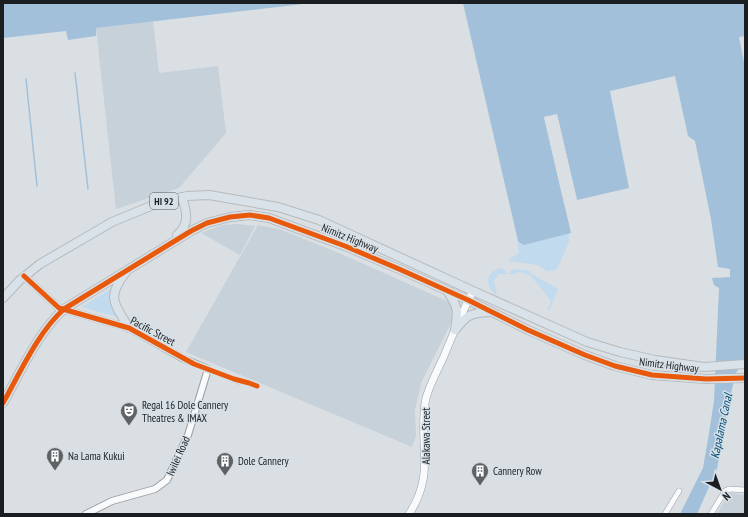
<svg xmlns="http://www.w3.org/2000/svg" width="748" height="517" font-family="'PT Sans Narrow',sans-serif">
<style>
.built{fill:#c6d1d9}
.green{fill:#c1daed}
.water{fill:#a2c0d9}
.pier{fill:#dadfe4}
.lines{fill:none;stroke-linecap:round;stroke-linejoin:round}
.stream{stroke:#a2c0d9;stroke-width:1.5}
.minor-casing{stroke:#9da0a4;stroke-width:6}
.tertiary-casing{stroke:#9da0a4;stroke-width:8}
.secondary-casing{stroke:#9da0a4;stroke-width:8}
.primary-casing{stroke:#b7babc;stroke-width:10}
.minor{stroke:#f9fafb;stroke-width:5}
.tertiary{stroke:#f9fafb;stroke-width:6}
.secondary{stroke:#f9fafb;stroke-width:7}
.primary{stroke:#d9e2e8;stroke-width:8}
.cycleway-casing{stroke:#d7e0e7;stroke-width:8}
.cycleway{stroke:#e8590c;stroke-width:5}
.labels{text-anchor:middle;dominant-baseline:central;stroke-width:3;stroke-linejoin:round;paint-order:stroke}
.shield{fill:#d7e0e7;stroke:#53585c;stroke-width:1}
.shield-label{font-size:10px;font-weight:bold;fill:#1b1e21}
.street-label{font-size:11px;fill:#1b1e21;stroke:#d7e0e7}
.poi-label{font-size:11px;fill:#1b1e21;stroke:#d7e0e7;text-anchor:start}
.water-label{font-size:12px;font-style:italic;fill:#034d77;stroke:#d7e0e7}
</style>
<rect width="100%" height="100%" fill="#dadfe4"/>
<!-- built -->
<g class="built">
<path d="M153,21L159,73L218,66L226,133L179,188L116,209L96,28Z"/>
<path d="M238,224L255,226L240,255L201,233L222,225Z"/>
<path d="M258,225L279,229L339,253L449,302L452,308L454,317L421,383L415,410L416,436L412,447L186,352Z"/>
<path d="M729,493L745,495V514H717Z"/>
</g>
<!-- green -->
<g class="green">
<path d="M569,233V242L558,267L555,270L547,271L537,265L509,261V259L519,253L517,241H518L519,242L525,245Z"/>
<path d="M502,268L505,270L507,273H511V269L530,271V273L558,289L549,311L547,310L551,301L531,276L520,272L513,274H499L494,281L497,295H495C484,284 486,271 502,268Z"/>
<path d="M115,286L121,318L82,307Z"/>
</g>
<!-- water -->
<g class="water">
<path d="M3,3H312L96,28V36L68,40L66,31L3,38Z"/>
<path d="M463,3H745V36L739,37L745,67V360L736,373L730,397L717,469L697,514H680L703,468L708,439L714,401L719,288L714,285L712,278L730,277V269L718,267L711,219L695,141L688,136L675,76L610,91L629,188L577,200L557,115L544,117L571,233L524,245L519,242L518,241Z"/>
</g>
<!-- pier -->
<path class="pier" d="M557,114L577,200H575L555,117L546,119L566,203H564L544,117Z"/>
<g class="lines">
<!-- stream -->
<g class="stream">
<path d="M75,73L88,189"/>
<path d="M26,79L37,186"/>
</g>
<!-- minor casing -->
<g class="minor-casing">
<g id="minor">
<path d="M208,369L238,381L249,383L257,386"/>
<path d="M665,514L679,491"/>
<path d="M711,514L725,491L729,489L745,490"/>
</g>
</g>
<!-- tertiary casing -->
<g class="tertiary-casing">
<path id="tertiary" d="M24,276L59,308L129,328L182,358L208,369L188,435L167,480L155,489L112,501L86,514"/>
</g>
<!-- secondary casing -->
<g class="secondary-casing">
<path id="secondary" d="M409,514C437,472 417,441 426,398C430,384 438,369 444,356C453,334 462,312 473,291"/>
</g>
<!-- primary casing -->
<g class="primary-casing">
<g id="primary">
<path d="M177,235C190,224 187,212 182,197"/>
<path d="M126,272C106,298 114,303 129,328"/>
<path d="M447,291C459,308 458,310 455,330"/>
<path d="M3,298L20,280L40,264L112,222L158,203L187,196L209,195L278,207L319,220L473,291L587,342L620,352L655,360L704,367L745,364"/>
<path d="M455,330C467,315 470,313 489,312"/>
<path d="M3,403C20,373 38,332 64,309L191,231L207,223L230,217L250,215L269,218L345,246L399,269L468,300L528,330L585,355L615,366L652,375L706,379L745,378"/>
</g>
</g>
<!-- minor -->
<use href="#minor" class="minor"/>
<!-- tertiary -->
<use href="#tertiary" class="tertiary"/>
<!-- secondary -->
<use href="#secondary" class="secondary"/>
<!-- primary -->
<use href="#primary" class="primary"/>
<!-- cycleway casing -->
<g class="cycleway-casing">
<g id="cycleway">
<path d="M24,276L59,308L129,328L194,364L234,379L249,383L257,386"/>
<path d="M3,403C20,373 38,332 64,309L191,231L207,223L230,217L250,215L269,218L345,246L399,269L468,300L528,330L585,355L615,366L652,375L706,379L745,378"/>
</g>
</g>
<!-- cycleway -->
<use href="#cycleway" class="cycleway"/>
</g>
<!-- icons -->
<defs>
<g id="theatre-pin" transform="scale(0.9)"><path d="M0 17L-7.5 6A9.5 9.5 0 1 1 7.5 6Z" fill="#5e6265" stroke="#d7e0e7"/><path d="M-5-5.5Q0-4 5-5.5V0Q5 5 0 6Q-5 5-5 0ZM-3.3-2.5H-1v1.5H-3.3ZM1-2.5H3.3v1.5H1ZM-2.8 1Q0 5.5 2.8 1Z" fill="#fff"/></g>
<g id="building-pin" transform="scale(0.9)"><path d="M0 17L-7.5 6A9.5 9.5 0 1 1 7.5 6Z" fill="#5e6265" stroke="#d7e0e7"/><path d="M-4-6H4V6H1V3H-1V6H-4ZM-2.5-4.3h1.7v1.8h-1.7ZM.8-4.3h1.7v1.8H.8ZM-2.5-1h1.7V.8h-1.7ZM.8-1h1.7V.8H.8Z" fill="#fff"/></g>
</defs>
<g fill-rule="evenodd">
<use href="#theatre-pin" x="129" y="411"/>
<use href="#building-pin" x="55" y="456"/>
<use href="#building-pin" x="225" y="461"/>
<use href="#building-pin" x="480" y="471"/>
</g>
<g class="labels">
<!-- shield labels -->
<rect class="shield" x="150" y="193" width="28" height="16" rx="3"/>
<g class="shield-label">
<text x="164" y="201">HI 92</text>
</g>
<!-- street labels -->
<g class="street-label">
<text transform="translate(350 238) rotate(22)">Nimitz Highway</text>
<text transform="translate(153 331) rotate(28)">Pacific Street</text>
<text transform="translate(669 365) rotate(7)">Nimitz Highway</text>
<text transform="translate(426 436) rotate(-90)">Alakawa Street</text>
<text transform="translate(178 456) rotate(-66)">Iwilei Road</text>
</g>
<!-- poi labels -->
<g class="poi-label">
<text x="142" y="405">Regal 16 Dole Cannery<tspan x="142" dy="13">Theatres &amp; IMAX</tspan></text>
<text x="68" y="456">Na Lama Kukui</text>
<text x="238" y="461">Dole Cannery</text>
<text x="493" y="471">Cannery Row</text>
</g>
<!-- water labels -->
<g class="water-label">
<text transform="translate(721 426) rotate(-78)">Kapalama Canal</text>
</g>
</g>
<!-- border -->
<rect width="748" height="517" fill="none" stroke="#1b1e21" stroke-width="8"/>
<!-- north arrow -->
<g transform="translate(720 489) rotate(139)" stroke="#d7e0e7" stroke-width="3" paint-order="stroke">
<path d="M0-3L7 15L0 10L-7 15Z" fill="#1b1e21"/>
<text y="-6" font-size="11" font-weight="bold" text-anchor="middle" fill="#1b1e21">N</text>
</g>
</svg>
